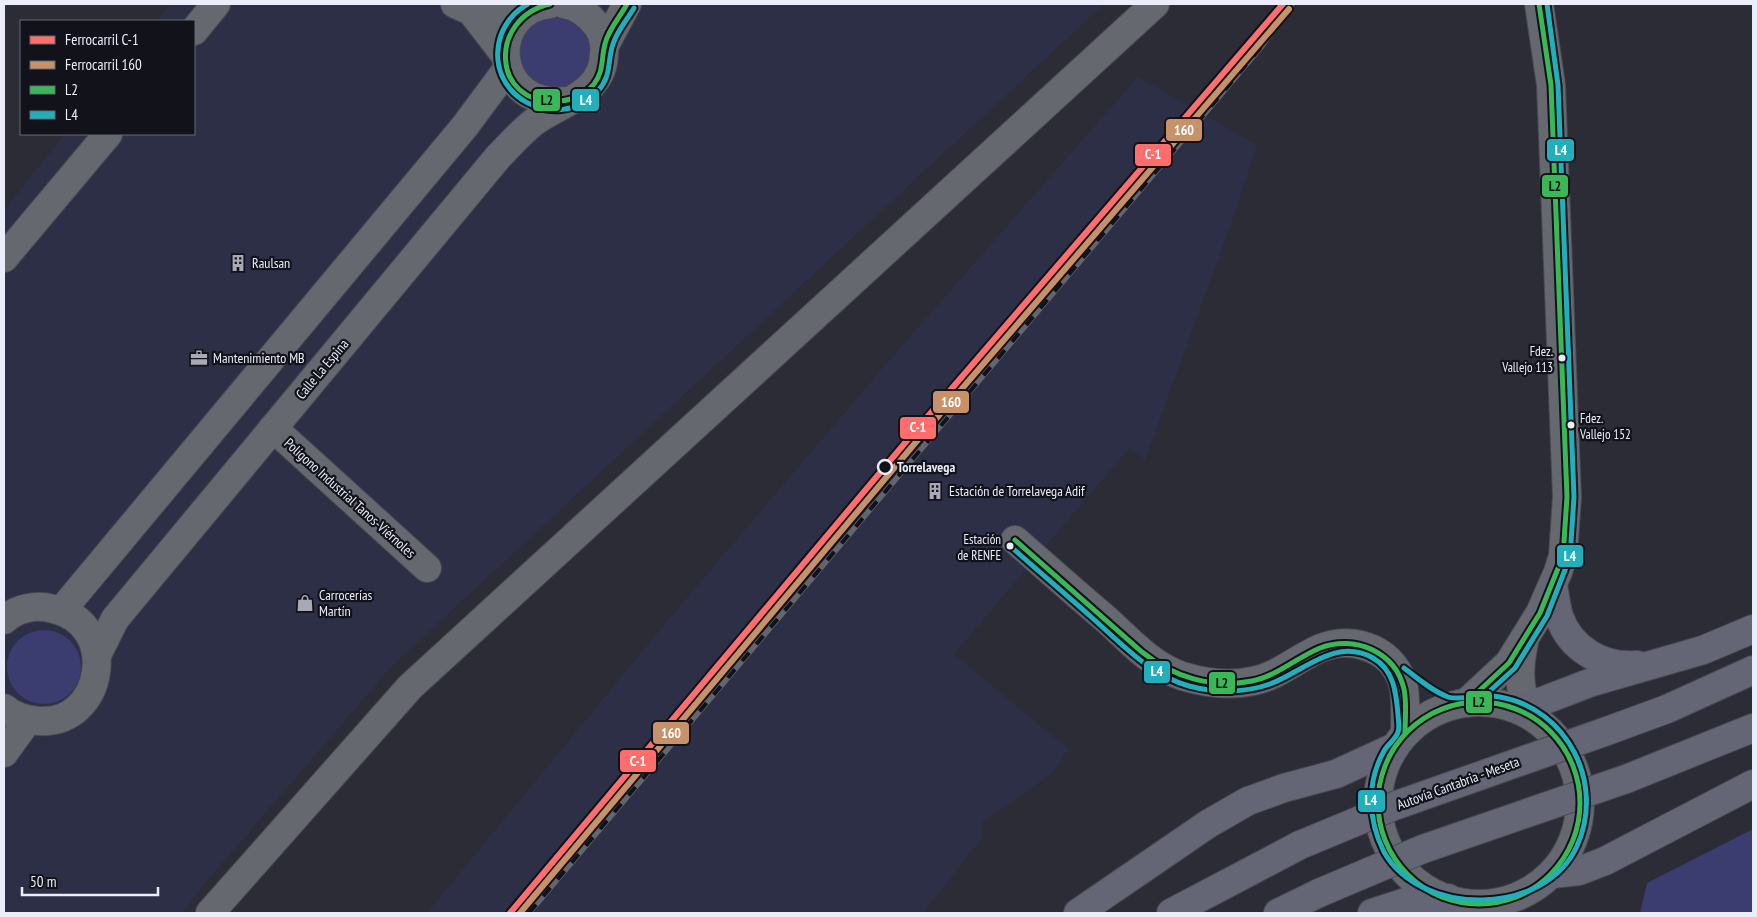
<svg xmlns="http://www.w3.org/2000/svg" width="1757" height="917" font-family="'PT Sans Narrow',sans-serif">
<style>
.built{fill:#2d2f46}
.green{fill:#3b3c6f}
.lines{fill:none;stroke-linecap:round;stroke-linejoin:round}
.minor-casing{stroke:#484952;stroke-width:30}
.highway-casing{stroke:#484952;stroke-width:30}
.minor{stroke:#666870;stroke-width:28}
.highway{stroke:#656675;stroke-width:28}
.rail-casing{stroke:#64656d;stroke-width:5.5}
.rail{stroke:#11121a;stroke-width:4;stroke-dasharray:11;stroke-linecap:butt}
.highway-bridge-casing{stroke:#484952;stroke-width:30;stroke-linecap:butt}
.highway-bridge{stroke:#656675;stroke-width:28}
.bus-1-casing{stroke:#11121a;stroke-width:9}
.bus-2-casing{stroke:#11121a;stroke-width:9}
.bus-1{stroke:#3ab858;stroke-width:5}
.bus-2{stroke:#21afbc;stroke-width:5}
.rail-1-casing{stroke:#11121a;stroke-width:10}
.rail-2-casing{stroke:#11121a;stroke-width:10}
.rail-1{stroke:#ff6d6d;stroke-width:6}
.rail-2{stroke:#c7916a;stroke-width:6}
.bus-dot{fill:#ebedfa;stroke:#11121a;stroke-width:2}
.stop-dot{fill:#11121a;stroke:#ebedfa;stroke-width:2.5}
.labels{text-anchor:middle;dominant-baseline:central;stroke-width:4.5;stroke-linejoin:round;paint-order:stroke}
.bus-label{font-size:13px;fill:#ebedfa;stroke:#11121a;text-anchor:end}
.poi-label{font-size:14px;fill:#ebedfa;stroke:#11121a;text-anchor:start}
.street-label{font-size:14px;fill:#ebedfa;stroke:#11121a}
.stop-label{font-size:14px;font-weight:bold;fill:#ebedfa;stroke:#11121a;text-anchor:start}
.line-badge{stroke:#11121a;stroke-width:2}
.badge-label{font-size:14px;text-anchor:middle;font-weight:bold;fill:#fff}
.pale-badge-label{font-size:14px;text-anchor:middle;font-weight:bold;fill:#111}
</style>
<rect width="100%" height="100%" fill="#2b2c36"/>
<!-- built -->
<g class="built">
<path d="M171,4H1104L391,667L200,889L183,913H4V210L65,134H194V21H157Z"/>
<path d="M1138,77L1257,145L1236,210L1145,460L1130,447L954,654L1068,749L1053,773L982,822V838L923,913H427L668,620L892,357Z"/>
</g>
<!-- green -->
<g class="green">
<circle cx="555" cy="53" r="37"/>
<circle cx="44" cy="667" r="37"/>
<path d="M1753,829V913H1640L1647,883Z"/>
</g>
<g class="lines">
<!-- minor casing -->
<g class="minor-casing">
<g id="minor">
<path d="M455,4L471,11L505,55"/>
<path d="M550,4C487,10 490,109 567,101"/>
<path d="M471,11L531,9"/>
<path d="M194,31L216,4"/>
<path d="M605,45L627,4"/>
<path d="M4,258L108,134"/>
<path d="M273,428L427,568"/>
<path d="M1015,540C1046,567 1076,594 1107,620C1130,641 1152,666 1182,676C1205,683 1230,686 1253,681C1279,676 1297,658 1321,648C1355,634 1397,651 1404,689C1406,704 1405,720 1405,734"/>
<path d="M62,610L465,126L508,68"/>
<path d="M4,620C17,608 36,604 54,609C120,624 105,725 39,721C26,720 14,717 4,708"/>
<path d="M1524,643C1518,669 1519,690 1529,715"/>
<path d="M97,655L115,619L498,157C509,146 521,132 534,122C561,102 604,94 604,53C605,44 603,35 598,27C590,16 579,6 564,4"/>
<circle cx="1479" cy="803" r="101"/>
<path d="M1466,703L1509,663L1540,613L1558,572L1563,556L1567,497L1551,85L1539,4"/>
<path d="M4,753L28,720"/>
<path d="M210,913L410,687L1155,4"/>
</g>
</g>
<!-- highway casing -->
<g class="highway-casing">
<g id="highway">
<path d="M1553,585C1555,595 1556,606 1559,616C1570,649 1603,668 1637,665"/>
<path d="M1519,710L1592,682L1703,650L1753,629"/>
<path d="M1607,731L1667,709L1753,670"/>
<path d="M1626,779L1753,728"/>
<path d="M1552,874L1579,871L1605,861L1753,784"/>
<path d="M1078,913L1208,824L1248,801L1284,788L1336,774L1395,747"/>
<path d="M1171,913L1300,845"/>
<path d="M1278,913L1319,893"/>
<path d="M1372,913L1409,901L1448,898"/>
</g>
</g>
<!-- minor -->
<use href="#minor" class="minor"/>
<!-- highway -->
<use href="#highway" class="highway"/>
<!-- rail casing -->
<g class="rail-casing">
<path id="rail" d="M529,913L1262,46L1292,4"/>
</g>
<!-- rail -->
<use href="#rail" class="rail"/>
<!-- highway-bridge casing -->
<g class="highway-bridge-casing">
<g id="highway-bridge">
<path d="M1300,845L1394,806L1607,731"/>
<path d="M1319,893L1423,849L1626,779"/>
</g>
</g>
<!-- highway-bridge -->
<use href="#highway-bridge" class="highway-bridge"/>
<!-- bus-1 casing -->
<g class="bus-1-casing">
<g id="bus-1">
<path d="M550,4C488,18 491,105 557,101C571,101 585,95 594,84C604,71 601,59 605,44C608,30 620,17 627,4"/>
<path d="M1015,540L1142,652C1173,677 1212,689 1252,681C1277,676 1296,658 1320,648C1354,635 1395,651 1404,689C1407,703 1405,719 1405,734"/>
<circle cx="1479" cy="803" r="101"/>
<path d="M1466,703L1509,663L1540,613L1563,556L1567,497L1551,85L1539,4"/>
</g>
</g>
<!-- bus-2 casing -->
<g class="bus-2-casing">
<g id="bus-2">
<path d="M528,4C515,11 506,22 501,35C481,96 557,135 598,91C612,75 607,62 613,44C617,31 627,20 634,8"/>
<path d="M1010,546C1036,569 1063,592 1090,616C1120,642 1149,675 1189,686C1215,693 1245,693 1270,684C1305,671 1335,637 1373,658C1394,670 1396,692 1398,714C1398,719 1400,727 1398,732C1396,739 1388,744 1384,751C1366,783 1368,820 1384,852C1421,917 1545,917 1577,846C1605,784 1568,709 1500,697C1483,693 1460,701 1448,697C1432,691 1417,678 1404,668"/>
<path d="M1471,708L1515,668L1547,616L1570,557L1574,497L1558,85L1547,4"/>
</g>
</g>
<!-- bus-1 -->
<use href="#bus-1" class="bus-1"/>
<!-- bus-2 -->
<use href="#bus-2" class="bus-2"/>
<!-- rail-1 casing -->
<g class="rail-1-casing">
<path id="rail-1" d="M510,913L910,437L1283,4"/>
</g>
<!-- rail-2 casing -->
<g class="rail-2-casing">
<path id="rail-2" d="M520,913L916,442L1289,9"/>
</g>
<!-- rail-1 -->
<use href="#rail-1" class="rail-1"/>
<!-- rail-2 -->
<use href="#rail-2" class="rail-2"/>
</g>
<!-- icons -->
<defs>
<g id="building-bare" transform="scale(1.35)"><path d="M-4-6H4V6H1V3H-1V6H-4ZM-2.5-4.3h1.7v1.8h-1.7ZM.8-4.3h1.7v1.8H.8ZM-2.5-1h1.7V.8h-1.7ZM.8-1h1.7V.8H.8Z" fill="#a8a9b5" stroke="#11121a" stroke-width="2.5" paint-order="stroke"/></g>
<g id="office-bare" transform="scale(1.35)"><path d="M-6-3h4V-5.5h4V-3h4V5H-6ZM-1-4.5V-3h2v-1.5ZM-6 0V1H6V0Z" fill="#a8a9b5" stroke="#11121a" stroke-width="2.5" paint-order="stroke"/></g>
<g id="shop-bare" transform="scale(1.35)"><path d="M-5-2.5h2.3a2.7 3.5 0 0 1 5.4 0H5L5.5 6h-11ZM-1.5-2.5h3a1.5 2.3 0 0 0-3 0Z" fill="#a8a9b5" stroke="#11121a" stroke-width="2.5" paint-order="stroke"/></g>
</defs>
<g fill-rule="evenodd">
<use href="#building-bare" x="238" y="263"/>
<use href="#office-bare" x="199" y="358"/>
<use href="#building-bare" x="935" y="491"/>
<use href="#shop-bare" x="305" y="603"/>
</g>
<!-- markers -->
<g class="bus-dot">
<circle cx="1562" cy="358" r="4.5"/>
<circle cx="1571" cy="425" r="4.5"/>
<circle cx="1010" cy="546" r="4.5"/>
</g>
<circle class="stop-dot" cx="885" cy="467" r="7"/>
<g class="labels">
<!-- bus labels -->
<g class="bus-label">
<text x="1553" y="351">Fdez.<tspan x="1553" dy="16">Vallejo 113</tspan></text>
<text x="1580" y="418" text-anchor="start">Fdez.<tspan x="1580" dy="16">Vallejo 152</tspan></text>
<text x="1001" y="539">Estación<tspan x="1001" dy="16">de RENFE</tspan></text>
</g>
<!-- poi labels -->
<g class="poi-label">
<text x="252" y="263">Raulsan</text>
<text x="213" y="358">Mantenimiento MB</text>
<text x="949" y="491">Estación de Torrelavega Adif</text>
<text x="319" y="595">Carrocerías<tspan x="319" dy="16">Martín</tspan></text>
</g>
<!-- street labels -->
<g class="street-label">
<text transform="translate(322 369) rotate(-50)">Calle La Espina</text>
<text transform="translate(350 498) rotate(42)">Polígono Industrial Tanos-Viérnoles</text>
<text transform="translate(1458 783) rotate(-20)">Autovía Cantabria - Meseta</text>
</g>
<!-- stop labels -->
<g class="stop-label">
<text x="897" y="467">Torrelavega</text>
</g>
</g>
<g class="line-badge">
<rect x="532" y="88" width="29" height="24" rx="5" fill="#3ab858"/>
<rect x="571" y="88" width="29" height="24" rx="5" fill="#21afbc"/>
<rect x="1165" y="118" width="38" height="24" rx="5" fill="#c7916a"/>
<rect x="1546" y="138" width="29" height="24" rx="5" fill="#21afbc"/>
<rect x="1134" y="143" width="38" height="24" rx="5" fill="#ff6d6d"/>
<rect x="1541" y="174" width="28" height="24" rx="5" fill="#3ab858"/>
<rect x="932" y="390" width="38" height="24" rx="5" fill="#c7916a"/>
<rect x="899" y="416" width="38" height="24" rx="5" fill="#ff6d6d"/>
<rect x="1556" y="544" width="28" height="24" rx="5" fill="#21afbc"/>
<rect x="1143" y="660" width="28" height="24" rx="5" fill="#21afbc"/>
<rect x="1208" y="671" width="28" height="24" rx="5" fill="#3ab858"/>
<rect x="1465" y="690" width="28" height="24" rx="5" fill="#3ab858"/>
<rect x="652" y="721" width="38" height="24" rx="5" fill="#c7916a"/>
<rect x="619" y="749" width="38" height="24" rx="5" fill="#ff6d6d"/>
<rect x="1357" y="789" width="29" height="24" rx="5" fill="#21afbc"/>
</g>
<g class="badge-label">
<text x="586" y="105">L4</text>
<text x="1184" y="135">160</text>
<text x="1561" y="155">L4</text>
<text x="1153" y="159">C-1</text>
<text x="951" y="407">160</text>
<text x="918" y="432">C-1</text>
<text x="1570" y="561">L4</text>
<text x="1157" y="676">L4</text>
<text x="671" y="738">160</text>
<text x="638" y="766">C-1</text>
<text x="1371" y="805">L4</text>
</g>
<g class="pale-badge-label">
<text x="547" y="105">L2</text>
<text x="1555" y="191">L2</text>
<text x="1222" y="688">L2</text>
<text x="1479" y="707">L2</text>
</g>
<!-- border -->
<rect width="1757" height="917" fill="none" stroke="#ebedfa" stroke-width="10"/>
<!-- legend -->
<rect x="20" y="20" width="175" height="115" fill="#11121a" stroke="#686a74"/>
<rect x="30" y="36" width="25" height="8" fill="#ff6d6d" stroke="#686a74"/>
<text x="65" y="45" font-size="15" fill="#ebedfa">Ferrocarril C-1</text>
<rect x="30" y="61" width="25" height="8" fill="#c7916a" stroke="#686a74"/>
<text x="65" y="70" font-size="15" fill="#ebedfa">Ferrocarril 160</text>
<rect x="30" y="86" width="25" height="8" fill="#3ab858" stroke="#686a74"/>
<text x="65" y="95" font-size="15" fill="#ebedfa">L2</text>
<rect x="30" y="111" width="25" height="8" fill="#21afbc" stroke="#686a74"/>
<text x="65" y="120" font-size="15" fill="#ebedfa">L4</text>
<!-- scale -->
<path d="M22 887v8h136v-8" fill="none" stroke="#ebedfa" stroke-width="2.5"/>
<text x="30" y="887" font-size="15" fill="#ebedfa" stroke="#11121a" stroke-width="4" paint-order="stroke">50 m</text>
</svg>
